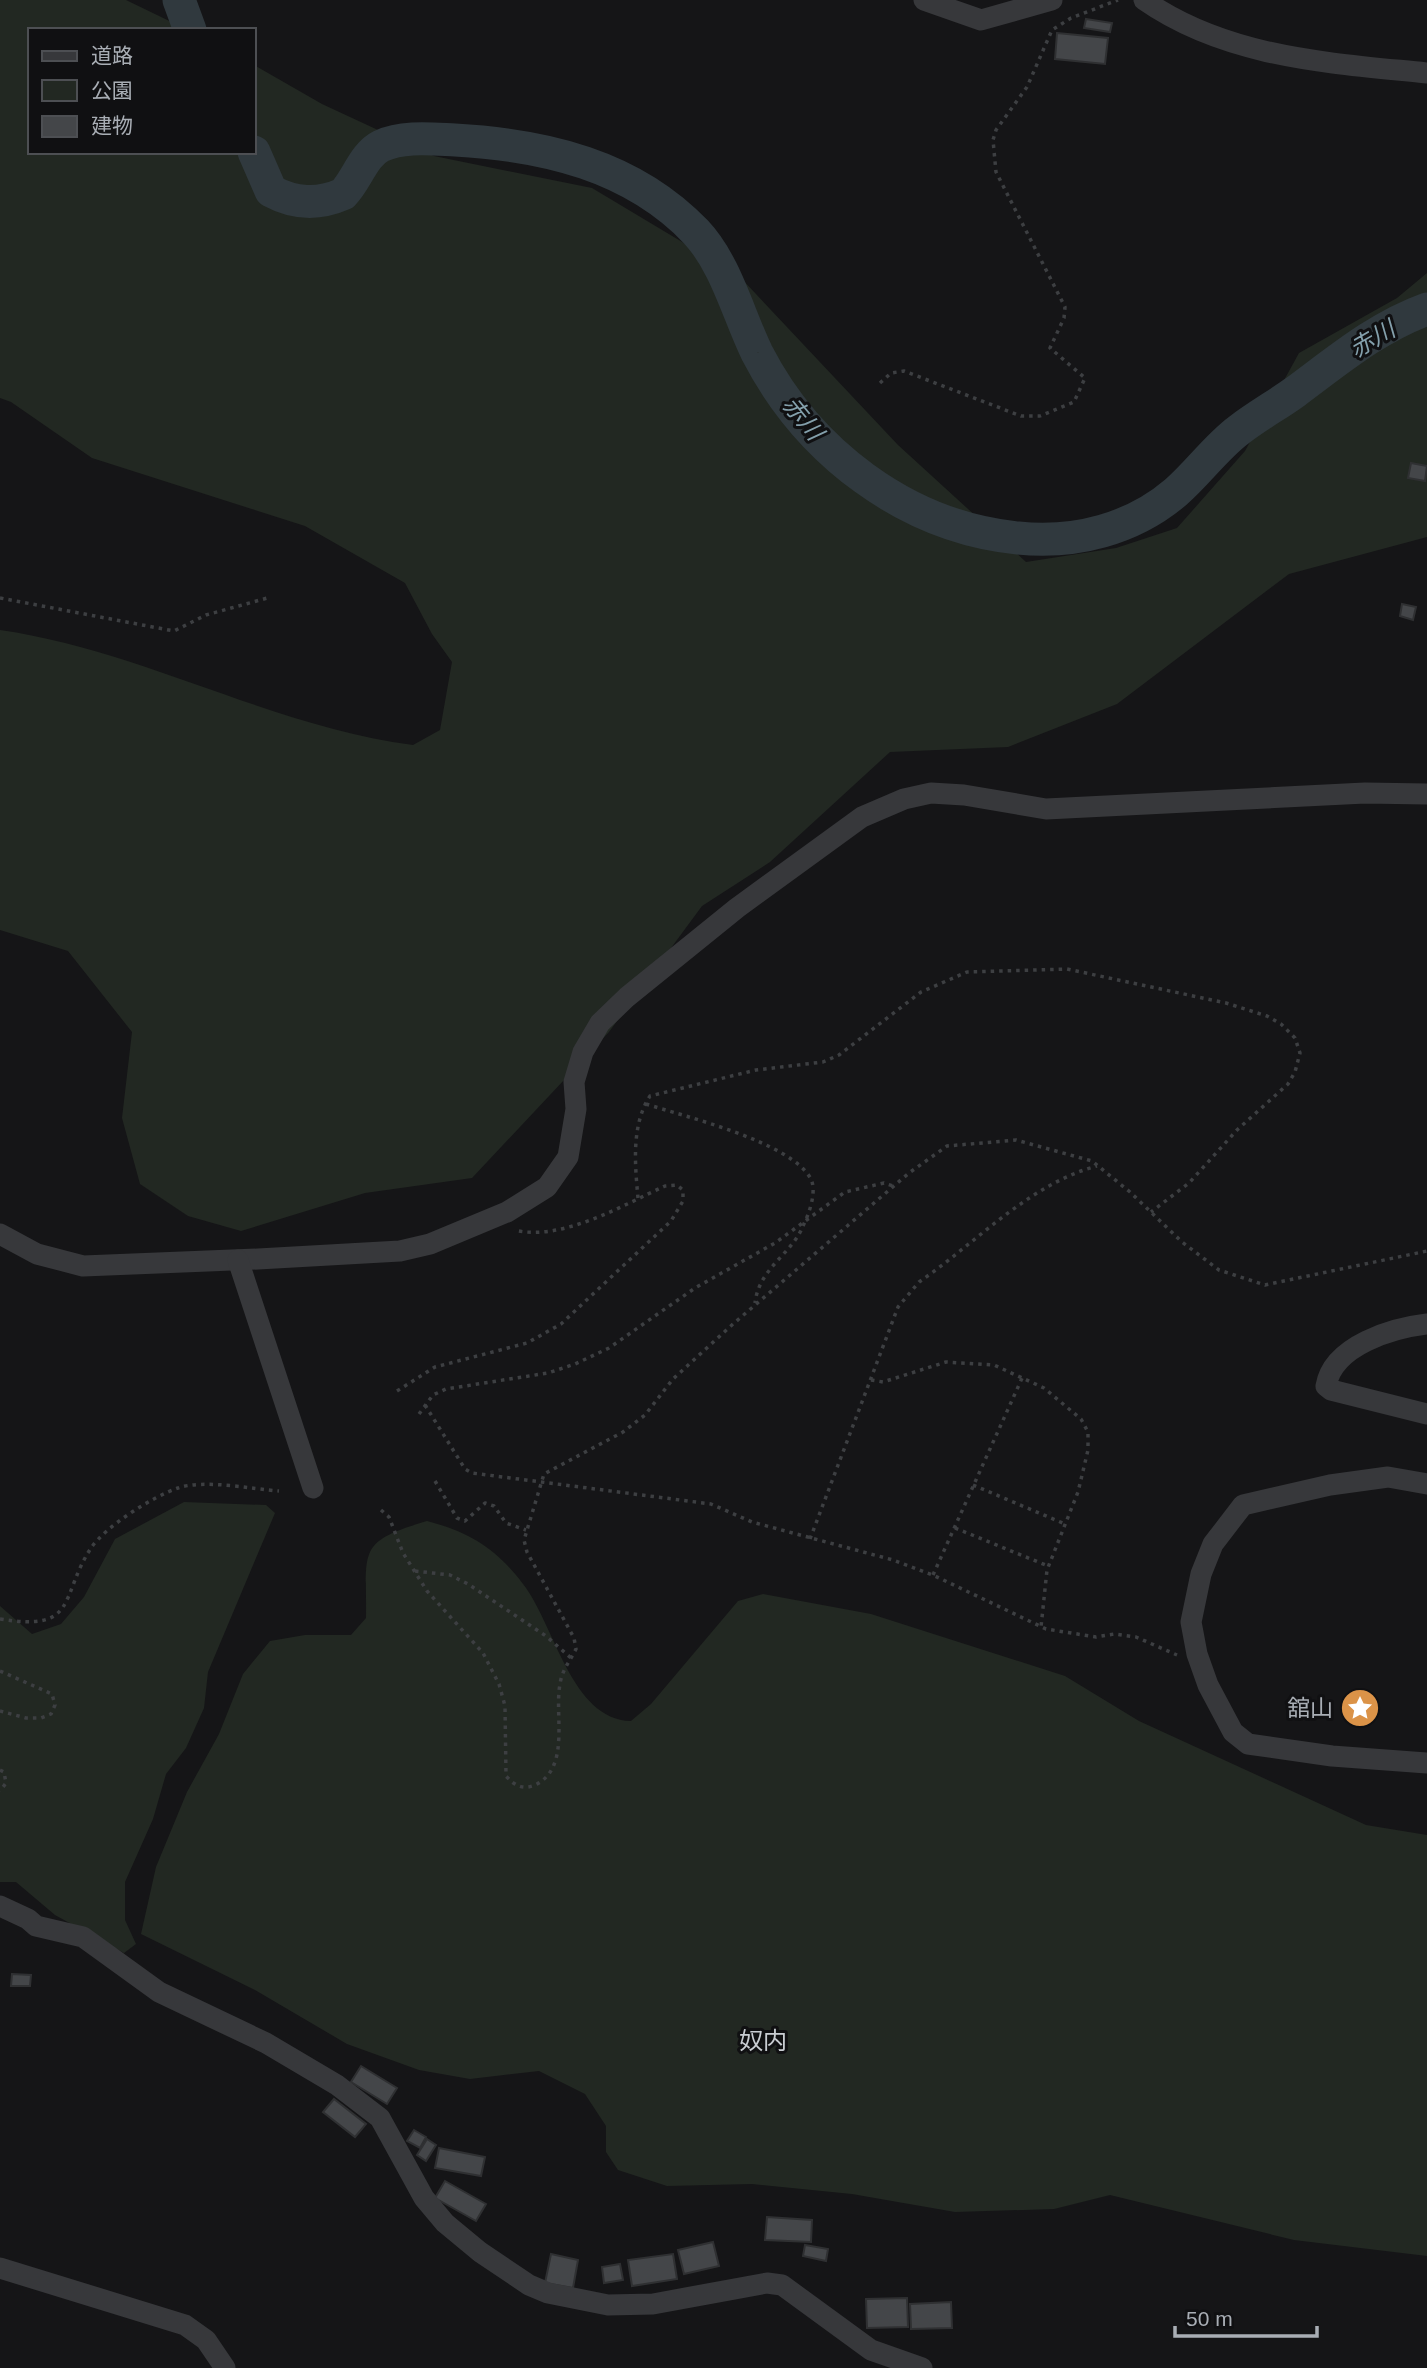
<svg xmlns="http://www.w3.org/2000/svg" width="1427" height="2368" font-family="Arial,'Noto Sans JP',sans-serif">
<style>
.green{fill:#222822}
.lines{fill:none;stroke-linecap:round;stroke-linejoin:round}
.river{stroke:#30393e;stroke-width:33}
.building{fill:#444649;stroke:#2f3032;stroke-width:2}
.path{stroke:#3d3f42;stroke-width:3.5;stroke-dasharray:3.5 5;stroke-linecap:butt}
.minor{stroke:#37383b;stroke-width:21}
.labels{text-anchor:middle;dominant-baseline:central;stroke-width:6;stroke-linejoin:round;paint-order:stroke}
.poi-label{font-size:23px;fill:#a9aeb5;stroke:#101012;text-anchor:end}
.water-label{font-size:24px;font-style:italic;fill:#84a0ac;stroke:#101012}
.neighbourhood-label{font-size:24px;fill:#c9cdd2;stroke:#101012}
</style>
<rect width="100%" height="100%" fill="#151517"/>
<!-- green -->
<g class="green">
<path d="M0,0H126L188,30H30V152H254V65L322,104L434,156L592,188L739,276L898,445L1026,562L1116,548L1177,528L1245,451L1299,353L1397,298L1427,273V537L1289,574L1117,704L1008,747L890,752L770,862L702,906L609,1032L472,1178L365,1193L241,1231L188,1216L140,1184L122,1118L132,1032L68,951L0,930V630C141,650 270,726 413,745L440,730L452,662L432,634L405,583L305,526L92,458L11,402L0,398Z"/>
<path d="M184,1502L266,1505L275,1513L208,1672L204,1708L186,1748L166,1774L153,1819L125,1882V1920L136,1944L124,1953L55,1915L16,1882H0V1606L32,1634L61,1624L84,1597L115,1539Z"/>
<path d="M427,1521C469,1532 496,1548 523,1584C554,1623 571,1720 631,1721L651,1704L738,1601L763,1594L871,1614L1065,1676L1139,1721L1366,1825L1427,1835V2256L1294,2240L1110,2195L1054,2209L955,2212L852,2194L752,2184L667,2186L618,2170L606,2152V2126L585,2094L539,2071L470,2079L419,2070L347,2044L255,1990L141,1934L156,1867L187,1792L219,1734L243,1674L270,1641L305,1635H351L366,1618C367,1550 356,1542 427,1521Z"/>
</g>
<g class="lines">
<!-- river -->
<g class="river">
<path d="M179,0L190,30"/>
<path d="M254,152L271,191C295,204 318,205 343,194C357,180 363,155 381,146C403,136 431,139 455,140C544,145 632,165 696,232C726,264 738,314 757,353C808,452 906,527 1018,538C1075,544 1133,529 1176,492C1198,473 1216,447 1239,430C1257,416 1277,405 1295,392C1337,361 1377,327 1427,309"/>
</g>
</g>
<!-- building -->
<g class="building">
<path d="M1086,19L1112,23L1110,32L1084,28Z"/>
<path d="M1057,33L1108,38L1105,64L1055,59Z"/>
<path d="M1411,463L1427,466L1425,481L1408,478Z"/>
<path d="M1402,604L1416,607L1413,620L1400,616Z"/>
<path d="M12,1974L31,1975L30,1986H11Z"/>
<path d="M361,2066L397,2088L387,2104L351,2082Z"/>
<path d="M334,2099L366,2124L355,2137L323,2112Z"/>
<path d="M414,2130L426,2137L420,2148L407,2141Z"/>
<path d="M427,2139L436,2145L426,2161L417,2155Z"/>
<path d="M439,2148L485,2157L481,2176L435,2168Z"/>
<path d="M445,2181L486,2204L476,2221L435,2198Z"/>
<path d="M767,2217L812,2220L811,2242L765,2240Z"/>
<path d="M713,2242L719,2266L684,2274L678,2250Z"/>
<path d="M805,2245L828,2249L826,2261L803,2256Z"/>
<path d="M551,2254L578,2260L573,2288L545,2283Z"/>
<path d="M673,2254L677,2279L632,2286L628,2260Z"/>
<path d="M620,2264L623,2280L604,2283L602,2267Z"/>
<path d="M907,2298L908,2327L867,2328L866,2299Z"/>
<path d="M951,2302L952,2328L911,2329L910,2304Z"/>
</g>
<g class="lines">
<!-- path -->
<g class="path">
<path d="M880,383L891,373L904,371L1021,416H1040L1074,402L1085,378L1050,348L1064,318L1065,307L996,172L993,140L996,130L1027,87L1052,30L1071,18L1118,0"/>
<path d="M0,598L174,631L206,615L271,597"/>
<path d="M646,1104C686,1117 791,1142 811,1179C817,1192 809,1214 803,1226C792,1254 759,1268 755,1303"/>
<path d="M638,1198C635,1165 631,1125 650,1096L756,1070L823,1062L839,1055L921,992L967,972L1067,969L1226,1003L1267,1016L1281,1024L1295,1038L1300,1053L1295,1072L1288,1084L1237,1130L1189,1183L1151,1212"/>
<path d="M871,1380L883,1382L946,1362L994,1365L1044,1388L1081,1419L1088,1432V1450L1078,1492L1047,1570L1041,1627"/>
<path d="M397,1391L435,1367L527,1343L561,1324L671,1221L683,1201V1190L677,1185L665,1186C623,1205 561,1242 514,1230"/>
<path d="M425,1405L465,1469L472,1473L711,1504L752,1522L893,1560L935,1576L1046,1629L1096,1637L1114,1634L1136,1637L1177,1655"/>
<path d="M419,1414L433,1395L446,1389L548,1373L575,1364L609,1348L695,1288L775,1243L845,1192L884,1183L893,1186"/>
<path d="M435,1481L457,1518L465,1521L485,1503L494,1506L506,1523L526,1530"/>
<path d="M973,1485L1065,1524"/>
<path d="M381,1510L389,1517L403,1553L427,1591L483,1653L499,1684L505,1706L506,1776C515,1786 523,1790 535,1785C571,1768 554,1715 560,1684C562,1670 570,1661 576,1649L574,1638L527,1552L524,1540L544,1474L623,1432L645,1415L673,1379L733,1324L909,1173L947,1146L1016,1140L1092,1161L1130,1192L1182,1242L1219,1270L1265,1285L1427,1251"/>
<path d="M955,1528L1048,1566"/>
<path d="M810,1539L898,1307L919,1282C976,1243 1029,1184 1097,1166"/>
<path d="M415,1571L450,1575L468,1584L546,1636L571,1658"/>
<path d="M933,1575L1023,1376"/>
<path d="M0,1619C79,1632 59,1597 91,1548C106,1526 152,1497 178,1488C204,1479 252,1489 279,1491"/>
<path d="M0,1671L52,1694L55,1705L51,1714L41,1718H26L0,1711"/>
<path d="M0,1770L4,1772L6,1783L0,1791"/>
</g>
<!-- minor -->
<g class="minor">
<path d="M924,0L981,20L1052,0"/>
<path d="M1144,0C1227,58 1330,63 1427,73"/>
<path d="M0,1234L37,1254L83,1266L258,1259L400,1251L430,1244L507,1212L547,1187L568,1157L576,1109L574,1082L583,1052L600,1023L627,997L737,908L862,817L904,799L931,793L964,795L1046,809L1365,793L1427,794"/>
<path d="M238,1260L313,1488"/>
<path d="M1427,1324C1393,1328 1333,1345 1326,1386L1331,1390L1427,1414"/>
<path d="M1427,1484L1388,1477L1330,1485L1243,1505L1213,1544L1201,1574L1191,1622L1197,1654L1208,1685L1233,1732L1248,1744L1332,1756L1427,1763"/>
<path d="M0,1906L28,1919L36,1926L83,1937L159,1992L266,2043L337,2085L380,2118L424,2198L445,2223L480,2252L529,2285L548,2293L608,2305L653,2304L767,2283L782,2285L871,2350L922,2368"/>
<path d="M0,2268L185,2325L206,2340L225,2368"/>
</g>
</g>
<!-- icons -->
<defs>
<g id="sight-disc" transform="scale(2.0125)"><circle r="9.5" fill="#db9348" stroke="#101012"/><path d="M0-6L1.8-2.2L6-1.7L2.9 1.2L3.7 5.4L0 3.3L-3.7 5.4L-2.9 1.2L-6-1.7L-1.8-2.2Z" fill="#fff"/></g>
</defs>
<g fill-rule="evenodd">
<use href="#sight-disc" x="1360" y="1708"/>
</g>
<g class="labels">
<!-- poi labels -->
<g class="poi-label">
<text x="1333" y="1708">舘山</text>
</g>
<!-- water labels -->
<g class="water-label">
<text transform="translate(1372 339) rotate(-30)">赤川</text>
<text transform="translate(803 418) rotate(51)">赤川</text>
</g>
<!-- neighbourhood labels -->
<g class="neighbourhood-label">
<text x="763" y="2040">奴内</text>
</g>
</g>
<!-- legend -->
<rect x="28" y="28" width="228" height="126" fill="#101012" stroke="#4d4f53" stroke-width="2"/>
<rect x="42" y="51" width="35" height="10" fill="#37383b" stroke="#4d4f53" stroke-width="2"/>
<text x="91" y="63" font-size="21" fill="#a9aeb5">道路</text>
<rect x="42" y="80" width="35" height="21" fill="#222822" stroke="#4d4f53" stroke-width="2"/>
<text x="91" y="98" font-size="21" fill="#a9aeb5">公園</text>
<rect x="42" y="116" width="35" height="21" fill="#444649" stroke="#4d4f53" stroke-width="2"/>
<text x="91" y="133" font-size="21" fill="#a9aeb5">建物</text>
<!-- scale -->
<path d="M1175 2326v10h142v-10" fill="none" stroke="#a9aeb5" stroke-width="3.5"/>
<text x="1186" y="2326" font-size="21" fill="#a9aeb5" stroke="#101012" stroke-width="5" paint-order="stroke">50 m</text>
</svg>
